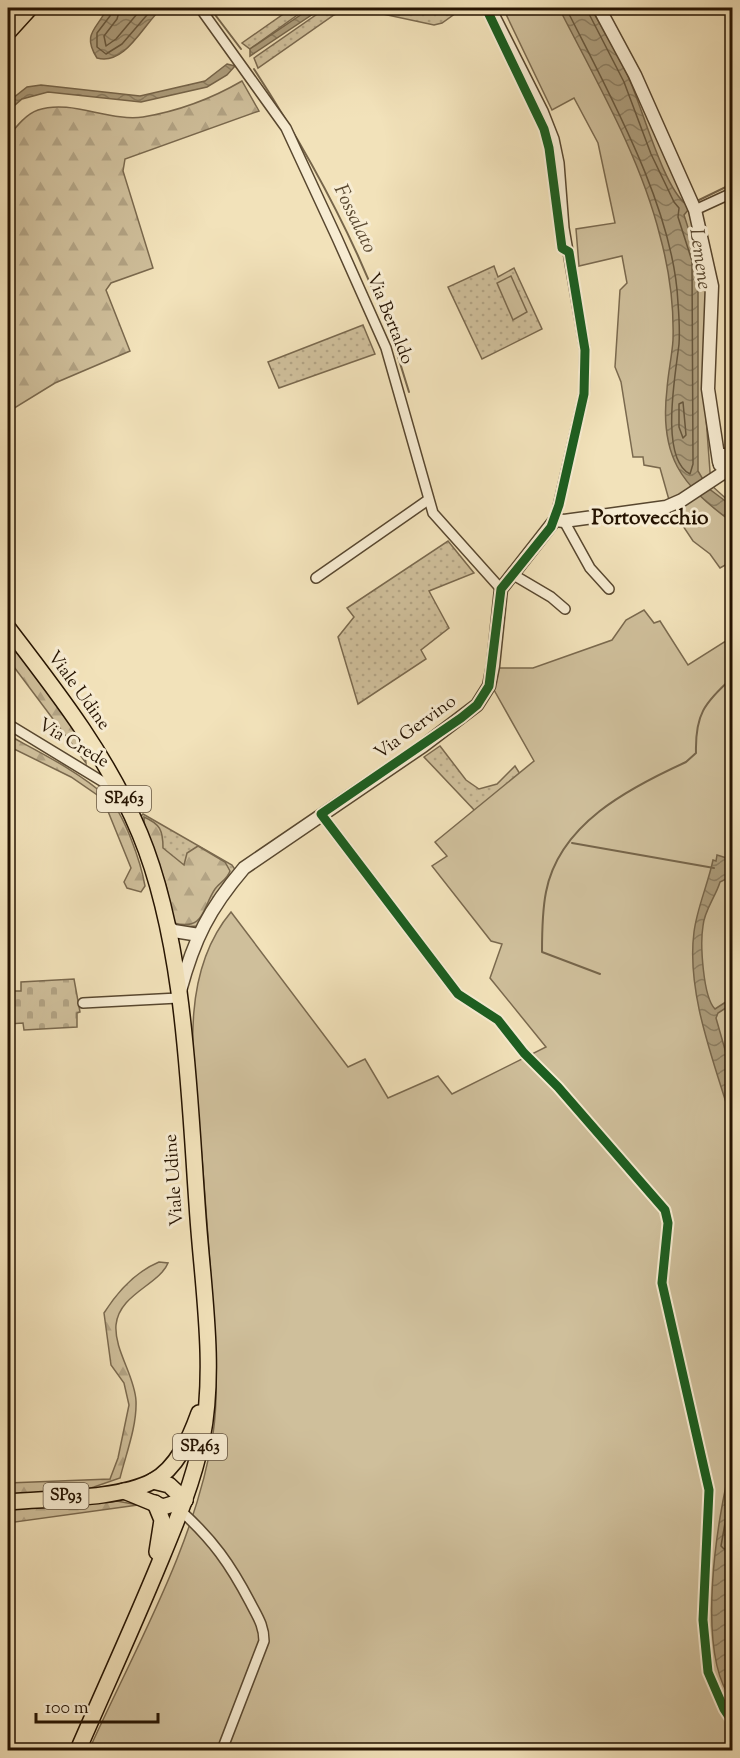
<svg xmlns="http://www.w3.org/2000/svg" width="740" height="1758" font-family="'Sorts Mill Goudy',serif">
<style>
.grass{fill:url(#grass-dots);stroke:#7a694e;stroke-width:1.5}
.forest{fill:url(#forest-firs);stroke:#7a694e;stroke-width:1.5}
.cemetery{fill:url(#cemetery-stones);stroke:#7a694e;stroke-width:1.5}
.park{fill:#cfbf9b;stroke:#7a694e;stroke-width:1.5}
.water{fill:url(#water-waves);stroke:#76654a;stroke-width:1.5}
.lines{fill:none;stroke-linecap:round;stroke-linejoin:round}
.shore{stroke:#68583e;stroke-width:1.5}
.stream{stroke:#76654a;stroke-width:2}
.minor-casing{stroke:#58472f;stroke-width:12}
.tertiary-casing{stroke:#58472f;stroke-width:15}
.primary-casing{stroke:#251301;stroke-width:18}
.motorway-casing{stroke:#251301;stroke-width:21}
.minor{stroke:#f7ecd2;stroke-width:9}
.tertiary{stroke:#f7ecd2;stroke-width:12}
.primary{stroke:#f2e2ba;stroke-width:15}
.motorway{stroke:#f2e2ba;stroke-width:18}
.cycleway-casing{stroke:#f7ecd2;stroke-width:13}
.cycleway{stroke:#1b5e20;stroke-width:9}
.labels{text-anchor:middle;dominant-baseline:central;stroke-width:6;stroke-linejoin:round;paint-order:stroke}
.shield{fill:#f7ecd2;stroke:#645440;stroke-width:1.5}
.shield-label{font-size:16px;font-weight:bold;fill:#251301}
.street-label{font-size:18px;fill:#251301;stroke:#f7ecd2}
.water-label{font-size:20px;font-style:italic;fill:#5b4a32;stroke:#f7ecd2}
.quarter-label{font-size:21px;font-weight:bold;fill:#251301;stroke:#f7ecd2}
</style>
<defs>
<pattern id="grass-dots" width="8" height="8" patternUnits="userSpaceOnUse" patternTransform="scale(1.5)"><rect width="8" height="8" fill="#cfbf9b"/><path d="M2 2h.1M6 6h.1" fill="none" stroke="#b2a384" stroke-width="1.8" stroke-linecap="round"/></pattern>
<pattern id="forest-firs" width="22" height="20" patternUnits="userSpaceOnUse" patternTransform="scale(1.5)"><rect width="22" height="20" fill="#cfbf9b"/><path d="M5 1l3.5 6h-7zM16 11l3.5 6h-7z" fill="#b2a384"/></pattern>
<pattern id="cemetery-stones" width="16" height="16" patternUnits="userSpaceOnUse" patternTransform="scale(1.5)"><rect width="16" height="16" fill="#cfbf9b"/><path d="M2 7V4a2 2 0 0 1 4 0v3zM10 15v-3a2 2 0 0 1 4 0v3z" fill="#b2a384"/></pattern>
<pattern id="water-waves" width="16" height="10" patternUnits="userSpaceOnUse" patternTransform="scale(1.5)"><rect width="16" height="10" fill="#ac9c7b"/><path d="M0 5q4-4 8 0t8 0" fill="none" stroke="#8c7e62"/></pattern>
</defs>
<rect width="100%" height="100%" fill="#f2e2ba"/>
<filter id="stains"><feTurbulence type="fractalNoise" baseFrequency=".00333" numOctaves="4"/><feColorMatrix values="0 0 0 0 .2 0 0 0 0 .09 0 0 0 0 .02 0 0 0 .5 -.17"/></filter>
<radialGradient id="worn" r=".72"><stop offset=".6" stop-color="#630" stop-opacity="0"/><stop offset="1" stop-color="#630" stop-opacity=".3"/></radialGradient>
<!-- grass -->
<g class="grass">
<path d="M292,8H307L250,49L242,43Z"/>
<path d="M326,8H349L334,15L258,68L254,58Z"/>
<path d="M355,8H463L442,23L434,25Z"/>
<path d="M494,266L498,277L514,268L542,329L482,359L448,287Z"/>
<path d="M363,325L375,354L279,388L268,362Z"/>
<path d="M448,541L474,573L429,591L449,628L421,650L426,659L358,704L338,637L354,617L347,608Z"/>
<path d="M440,746L466,780L479,789L497,784L515,766L549,820L529,868L424,757Z"/>
<path d="M143,814L232,865L236,871L197,926L180,927L174,923L140,817Z"/>
</g>
<!-- forest -->
<g class="forest">
<path d="M242,81L259,111L125,159L123,171L153,268L111,283L106,290L130,351L55,383L8,412V137C16,127 26,114 38,110C71,99 110,122 143,117C179,111 211,99 242,81Z"/>
<path d="M8,641C30,670 84,728 86,763L8,659Z"/>
<path d="M8,735C41,753 78,771 107,797C124,812 141,863 145,886L141,892L127,888L124,882L131,868L103,799L71,777L8,746Z"/>
<path d="M144,817C160,824 163,830 163,848L184,865L187,853L198,846L225,862L230,871C227,880 220,882 215,889C202,908 205,931 174,923C168,911 170,898 166,886C160,863 144,841 144,817Z"/>
<path d="M159,1262L168,1263C159,1285 119,1294 116,1325C114,1350 135,1376 136,1401C137,1426 126,1454 120,1478L91,1488L8,1495V1483L110,1479L118,1458L129,1405L124,1383L111,1365L104,1313C118,1291 135,1272 159,1262Z"/>
<path d="M117,1501L138,1505L8,1523V1510Z"/>
</g>
<!-- cemetery -->
<path class="cemetery" d="M74,979L80,1012L77,1013V1027L24,1030L23,1023L8,1024V991H21V982Z"/>
<!-- park -->
<g class="park">
<path d="M503,8H597L691,209L707,284L704,390L711,485L732,504V572L727,564L720,568L710,554L693,541L679,520L683,517L669,500L660,468L644,465L643,457H633L621,382L615,367L620,290L627,283L622,256L579,266L576,229L615,223L598,143L574,98L552,110Z"/>
<path d="M511,276L527,312L513,320L497,283Z"/>
<path d="M644,610L654,623L660,621L688,665L732,637V1750H89C134,1650 196,1544 213,1434C219,1393 215,1353 213,1312C210,1260 206,1209 202,1158C195,1078 175,979 231,912L348,1067L365,1059L388,1098L438,1076L452,1094L546,1047L490,978L502,944L491,941L432,866L447,856L435,842L534,761L494,690L499,668H533L612,640L626,620Z"/>
</g>
<!-- water -->
<g class="water">
<path d="M107,8H160L161,9C143,25 125,66 97,58C81,33 98,29 107,8Z"/>
<path d="M311,8H322L250,56V49Z"/>
<path d="M559,8H591C604,32 620,56 630,81C643,110 664,189 687,205L688,210L684,215L698,259V471L708,488L732,506V522C681,485 659,456 667,389C668,373 672,356 673,340C674,306 669,269 660,236C640,156 596,81 559,8Z"/>
<path d="M227,64L235,66L227,75L207,87L141,102L48,92L22,99L8,111V102L27,87L41,85L140,96L205,81Z"/>
<path d="M717,855L730,859L728,878L720,882C716,896 704,911 703,926C700,944 703,997 715,1009L732,998V1004L718,1013L716,1018L732,1074V1122C715,1064 686,994 694,932C697,908 708,884 713,860L716,861Z"/>
<path d="M732,1461V1529L726,1582L732,1700C695,1653 717,1516 732,1461Z"/>
</g>
<g class="lines">
<!-- shore -->
<g class="shore">
<path d="M112,8L110,16L97,33V47L106,54L122,44L153,8"/>
<path d="M120,8L117,19L104,36L106,46L116,39L142,8"/>
<path d="M566,8C608,92 674,208 678,303C679,316 680,330 679,344C676,372 659,458 690,474L693,464L692,261L678,217L679,208L674,202L651,154L624,82L586,8"/>
<path d="M683,402L686,435L683,438L679,427V404Z"/>
<path d="M732,1483L721,1546L724,1549L732,1547"/>
</g>
<!-- stream -->
<g class="stream">
<path d="M210,8L241,49"/>
<path d="M254,69C319,169 376,277 409,392"/>
<path d="M697,201L732,184"/>
<path d="M572,843L714,868"/>
<path d="M600,974L542,952C542,932 542,912 546,892C559,824 629,788 686,762L696,753C695,715 704,703 732,678"/>
</g>
<!-- minor casing -->
<g class="minor-casing">
<g id="minor">
<path d="M200,8L286,128L337,238L386,348L433,513L501,589"/>
<path d="M491,8L543,111L554,139L559,163L564,228L585,350L584,394L555,520"/>
<path d="M695,210L732,193"/>
<path d="M564,521L590,568L609,589"/>
<path d="M512,574L551,597L565,609"/>
<path d="M316,578L428,500"/>
<path d="M8,724L118,791"/>
<path d="M321,814L458,994"/>
<path d="M83,1003L178,998"/>
<path d="M181,1511C213,1540 230,1564 250,1602C257,1616 264,1625 264,1641L222,1750"/>
</g>
</g>
<!-- tertiary casing -->
<g class="tertiary-casing">
<g id="tertiary">
<path d="M599,8L635,75L695,210L712,286L708,389L719,462"/>
<path d="M720,465L723,455L732,456"/>
<path d="M167,926L174,931L199,935"/>
<path d="M180,991C194,939 209,909 244,868L423,746L477,705L489,686L493,666L501,589L555,520L564,521L666,507L682,500L732,467"/>
</g>
</g>
<!-- primary casing -->
<g class="primary-casing">
<g id="primary">
<path d="M8,628C58,693 108,757 140,834C186,945 189,1098 198,1218C203,1288 216,1370 202,1439C193,1483 176,1523 159,1564C133,1627 105,1688 78,1750"/>
<path d="M153,1481L169,1485L185,1500"/>
<path d="M124,1491L163,1507L185,1500"/>
<path d="M8,1502C48,1498 118,1500 153,1481C177,1468 190,1438 199,1413"/>
<path d="M155,1503L162,1520L157,1552"/>
</g>
</g>
<!-- motorway casing -->
<g class="motorway-casing">
<path id="motorway" d="M8,30L28,8"/>
</g>
<!-- minor -->
<use href="#minor" class="minor"/>
<!-- tertiary -->
<use href="#tertiary" class="tertiary"/>
<!-- primary -->
<use href="#primary" class="primary"/>
<!-- motorway -->
<use href="#motorway" class="motorway"/>
<!-- cycleway casing -->
<g class="cycleway-casing">
<path id="cycleway" d="M486,8L544,129L549,148L562,248L569,252L585,350L584,394L559,505L551,527L501,589L489,686L477,705L461,718L321,814L458,994L498,1020L524,1053L558,1087L665,1210L668,1223L662,1283L709,1490L703,1620L708,1672L724,1709L732,1721"/>
</g>
<!-- cycleway -->
<use href="#cycleway" class="cycleway"/>
</g>
<g class="labels">
<!-- shield labels -->
<g class="shield">
<rect x="97" y="786" width="54" height="26" rx="4.5"/>
<rect x="173" y="1434" width="54" height="26" rx="4.5"/>
<rect x="43.5" y="1483" width="45" height="26" rx="4.5"/>
</g>
<g class="shield-label">
<text x="124" y="799">SP463</text>
<text x="200" y="1447">SP463</text>
<text x="66" y="1496">SP93</text>
</g>
<!-- street labels -->
<g class="street-label">
<text transform="translate(389 319) rotate(68)">Via Bertaldo</text>
<text transform="translate(78 691) rotate(54)">Viale Udine</text>
<text transform="translate(416 728) rotate(-36)">Via Gervino</text>
<text transform="translate(73 744) rotate(31)">Via Crede</text>
<text transform="translate(175 1180) rotate(-94)">Viale Udine</text>
</g>
<!-- water labels -->
<g class="water-label">
<text transform="translate(354 219) rotate(64)">Fossalato</text>
<text transform="translate(699 259) rotate(82)">Lemene</text>
</g>
<!-- quarter labels -->
<g class="quarter-label">
<text x="650" y="519">Portovecchio</text>
</g>
</g>
<!-- margin -->
<rect width="740" height="1758" fill="none" stroke="#f2e2ba" stroke-width="30"/>
<rect x="9" y="9" width="722" height="1740" fill="none" stroke="#251301" stroke-width="3"/>
<rect x="15" y="15" width="710" height="1728" fill="none" stroke="#251301" stroke-width="1.5"/>
<!-- scale -->
<path d="M36 1713v9h122v-9" fill="none" stroke="#251301" stroke-width="3"/>
<text x="45" y="1713" font-size="18" fill="#251301" stroke="#f7ecd2" stroke-width="4.5" paint-order="stroke">100 m</text>
<rect width="100%" height="100%" filter="url(#stains)"/>
<rect width="100%" height="100%" fill="url(#worn)"/>
</svg>
